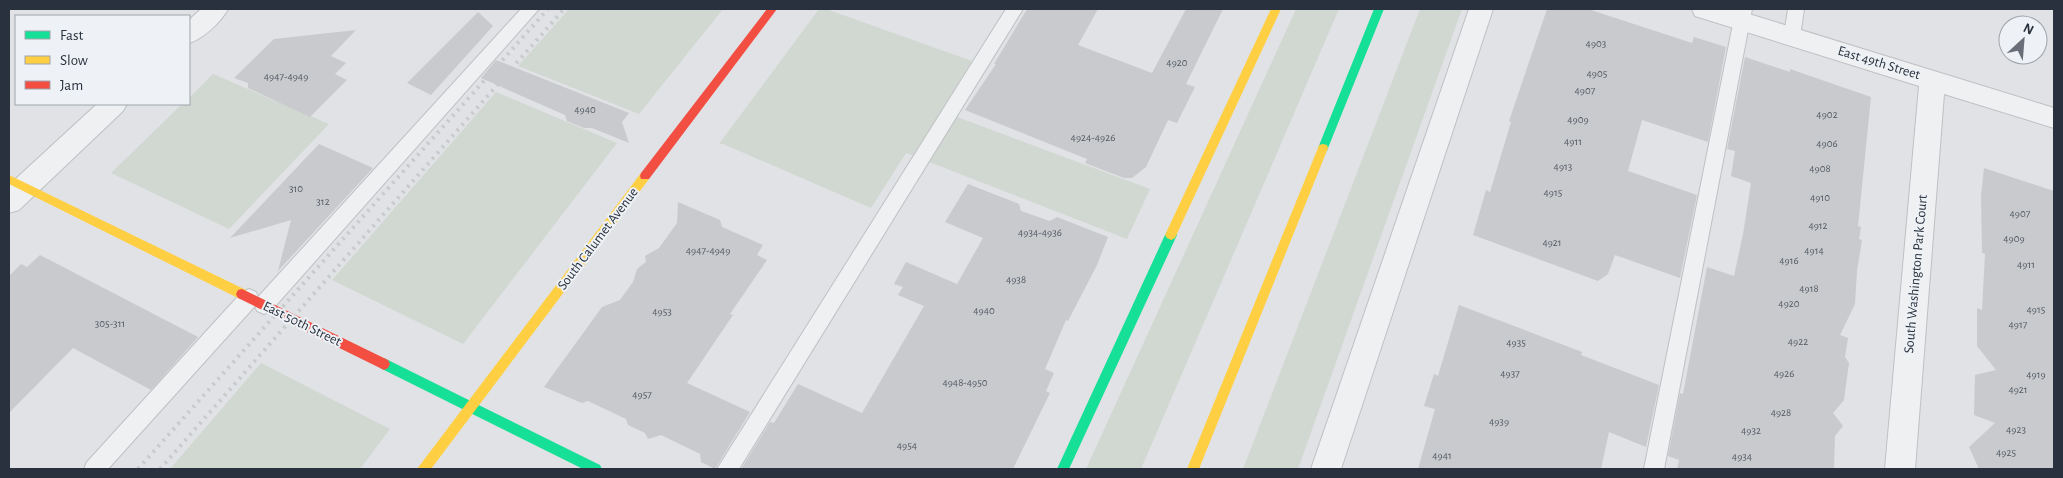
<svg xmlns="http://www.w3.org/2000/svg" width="2063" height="478" font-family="'Alegreya Sans',sans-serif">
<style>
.green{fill:#d1d8d1}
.building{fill:#c8cacd}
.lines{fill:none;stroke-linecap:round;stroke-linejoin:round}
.lane-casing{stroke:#bec0c3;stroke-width:2}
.street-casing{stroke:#bec0c3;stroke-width:2}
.lane{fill:#eff0f2;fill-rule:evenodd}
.street{fill:#eff0f2;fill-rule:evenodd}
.fast{fill:#16e098;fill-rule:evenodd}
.slow{fill:#ffcf43;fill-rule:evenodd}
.jam{fill:#f24e42;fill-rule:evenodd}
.rail{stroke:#c9cacc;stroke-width:4;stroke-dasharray:2.5 5;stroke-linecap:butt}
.labels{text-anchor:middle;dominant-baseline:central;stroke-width:4;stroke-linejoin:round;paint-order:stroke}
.number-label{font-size:11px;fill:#515862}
.street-label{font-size:14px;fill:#28313d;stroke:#eef1f5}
</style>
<rect width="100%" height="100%" fill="#e0e2e5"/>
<!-- green -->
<g class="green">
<path d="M569,9H723L639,114L518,66Z"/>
<path d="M819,9H826L972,61L941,111L1150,189L1127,239L906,153L871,208L723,144H719Z"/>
<path d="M1296,9H1339L1141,469H1086Z"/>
<path d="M1420,9H1462L1298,469H1243Z"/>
<path d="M213,74L329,124L229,229L111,173L182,104H189V98Z"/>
<path d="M496,92L617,143L463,344L332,280Z"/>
<path d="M261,363L390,429L360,469H170Z"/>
</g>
<!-- building -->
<g class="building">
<path d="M1027,9H1098L1078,45L1152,73L1186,9H1223L1186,84L1195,87L1177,123L1168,120L1146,167L1132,178H1124L1085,163L1087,159L965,110L996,64H994Z"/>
<path d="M1547,9H1588L1692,43L1694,37L1726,47L1708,142L1642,120L1628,171L1697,195L1680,278L1615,255L1608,274L1598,281L1473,235L1486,190L1490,192L1511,122L1509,121Z"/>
<path d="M478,12L493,26L431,95L407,83Z"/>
<path d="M356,30L331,56L346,63L335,74L347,80L310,117L248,88V83L234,78L274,39Z"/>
<path d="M1745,57L1790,72V69L1871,97L1858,226L1861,227L1859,239L1862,240L1857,271L1855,304L1840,335L1848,338L1845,357L1849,363L1844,400L1833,413L1843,426L1835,436L1834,469H1677L1679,460L1668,456L1680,393L1683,394L1707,267L1734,276L1743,234L1751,183L1731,176L1735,151L1727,149Z"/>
<path d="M496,60L629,113L622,122L629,143L592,128H584L567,121L565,115L481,78Z"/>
<path d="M319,144L373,168L278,271L291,220L230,238Z"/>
<path d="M1984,168L2054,191V469H1979L1969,447L1995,423L1974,415L1975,375L1996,370L1977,346V308L1982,310L1985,254L1982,253L1981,196Z"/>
<path d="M968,184L1019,204L1021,211L1050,221L1057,217L1108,237L1097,265L1068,321L1066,320L1045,369L1054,373L1046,391L1050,393L1013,469H741L770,422L774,423L798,384L862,413L924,306L898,295L903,287L894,284L906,262L957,284L983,238L945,222Z"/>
<path d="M678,202L720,220L722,227L763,245L757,255L767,260L730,314L733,315L687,383L750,412L715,469L701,462L700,454L661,435L648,439L645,433L628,425L626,419L588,401L582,403L544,387L602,307L620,300L633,282L637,269L646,262L645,256L659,248L677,223Z"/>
<path d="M40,255L198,337L151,390L73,348L9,413V276L21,264L27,267Z"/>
<path d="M1459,305L1582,352L1581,355L1659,385L1646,447L1609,432L1601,469H1418L1435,409L1424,406L1434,374L1438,376Z"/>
</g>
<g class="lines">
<!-- lane casing -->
<g class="lane-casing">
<g id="lane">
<path d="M521,9H539L271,311L264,314L257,311L255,306L108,469H84L87,462L242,292L249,289L256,292L258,297Z"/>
<path d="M1006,9H1023L739,469H717Z"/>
<path d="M1736,9H1752L1664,469H1644Z"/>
<path d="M1788,9H1804L1800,36L1798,41L1792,43L1786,41L1784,36Z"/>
</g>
</g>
<!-- street casing -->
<g class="street-casing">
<g id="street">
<path d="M201,9H228C221,22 203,39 189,43V20Z"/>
<path d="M1469,9H1493L1341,469H1311Z"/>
<path d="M1692,9H1733L2054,108V128L1944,94L1915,469H1885L1919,86L1695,16Z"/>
<path d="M97,104H127L123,111L19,210L9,213V185Z"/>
</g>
</g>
<!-- lane -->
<use href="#lane" class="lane"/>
<!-- street -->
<use href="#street" class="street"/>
<!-- fast -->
<g class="fast">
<path d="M1374,9H1384L1328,148L1327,151H1319L1318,148Z"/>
<path d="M1171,230L1175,232L1177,235L1069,469H1057L1165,235L1167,232Z"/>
<path d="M384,358L600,465L602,469H583L380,368L378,364L380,360Z"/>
</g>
<!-- slow -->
<g class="slow">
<path d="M1271,9H1281L1175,238L1171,240L1167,238L1165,235Z"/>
<path d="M1323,144L1327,145L1328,148L1199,469H1187L1318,148L1319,145Z"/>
<path d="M645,171L649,173L650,176L649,179L431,469H417L641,173Z"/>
<path d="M9,175L246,290L248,294L246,298L242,299L238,298L9,184Z"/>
</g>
<!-- jam -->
<g class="jam">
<path d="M767,9H777L649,179H641L640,176L641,173Z"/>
<path d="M242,289L388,360L390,364L388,368L384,370L380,368L238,298L236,294L238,290Z"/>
</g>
<!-- rail -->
<g class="rail">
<path d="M138,469L548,9"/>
<path d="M160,469L564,9"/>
</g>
</g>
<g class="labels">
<!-- number labels -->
<g class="number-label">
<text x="1596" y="43">4903</text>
<text x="1177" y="62">4920</text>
<text x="1597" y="73">4905</text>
<text x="286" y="76">4947-4949</text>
<text x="1585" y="90">4907</text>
<text x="585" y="109">4940</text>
<text x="1827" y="114">4902</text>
<text x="1578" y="119">4909</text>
<text x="1093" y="137">4924-4926</text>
<text x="1573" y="141">4911</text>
<text x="1827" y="143">4906</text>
<text x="1563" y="166">4913</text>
<text x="1820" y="168">4908</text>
<text x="296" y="188">310</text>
<text x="1553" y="192">4915</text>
<text x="1820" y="197">4910</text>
<text x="323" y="201">312</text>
<text x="2020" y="213">4907</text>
<text x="1818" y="225">4912</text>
<text x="1040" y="232">4934-4936</text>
<text x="2014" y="238">4909</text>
<text x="1552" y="242">4921</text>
<text x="708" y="250">4947-4949</text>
<text x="1814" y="250">4914</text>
<text x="1789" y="260">4916</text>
<text x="2026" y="264">4911</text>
<text x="1016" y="279">4938</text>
<text x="1809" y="288">4918</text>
<text x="1789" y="303">4920</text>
<text x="2036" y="309">4915</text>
<text x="984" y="310">4940</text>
<text x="662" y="311">4953</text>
<text x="110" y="323">305-311</text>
<text x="2018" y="324">4917</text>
<text x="1798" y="341">4922</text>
<text x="1516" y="342">4935</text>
<text x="1510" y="373">4937</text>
<text x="1784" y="373">4926</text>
<text x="2036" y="374">4919</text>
<text x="965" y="382">4948-4950</text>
<text x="2018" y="389">4921</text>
<text x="642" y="394">4957</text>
<text x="1781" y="412">4928</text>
<text x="1499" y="421">4939</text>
<text x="2016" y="429">4923</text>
<text x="1751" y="430">4932</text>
<text x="907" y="445">4954</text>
<text x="2006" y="452">4925</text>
<text x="1442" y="455">4941</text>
<text x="1742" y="456">4934</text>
</g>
<!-- street labels -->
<g class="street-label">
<text transform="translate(1879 63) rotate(17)">East 49th Street</text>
<text transform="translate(598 239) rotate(-53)">South Calumet Avenue</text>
<text transform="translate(1916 274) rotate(-85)">South Washington Park Court</text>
<text transform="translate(302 324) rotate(26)">East 50th Street</text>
</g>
</g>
<!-- border -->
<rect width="2063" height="478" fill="none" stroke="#28313d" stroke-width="20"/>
<!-- legend -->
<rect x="15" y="15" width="175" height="90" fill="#eef1f5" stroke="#9fa4ab"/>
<rect x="25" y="31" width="25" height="8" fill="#16e098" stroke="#9fa4ab"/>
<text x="60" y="40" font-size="15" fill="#28313d">Fast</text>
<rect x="25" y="56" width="25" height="8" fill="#ffcf43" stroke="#9fa4ab"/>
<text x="60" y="65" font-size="15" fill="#28313d">Slow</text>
<rect x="25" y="81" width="25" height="8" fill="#f24e42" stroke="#9fa4ab"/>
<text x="60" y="90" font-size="15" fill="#28313d">Jam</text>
<!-- north arrow -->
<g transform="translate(2023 40) rotate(26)"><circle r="24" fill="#eef1f5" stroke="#9fa4ab"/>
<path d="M0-4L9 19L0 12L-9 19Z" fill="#686f78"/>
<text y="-8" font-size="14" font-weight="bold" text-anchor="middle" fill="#28313d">N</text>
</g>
</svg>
